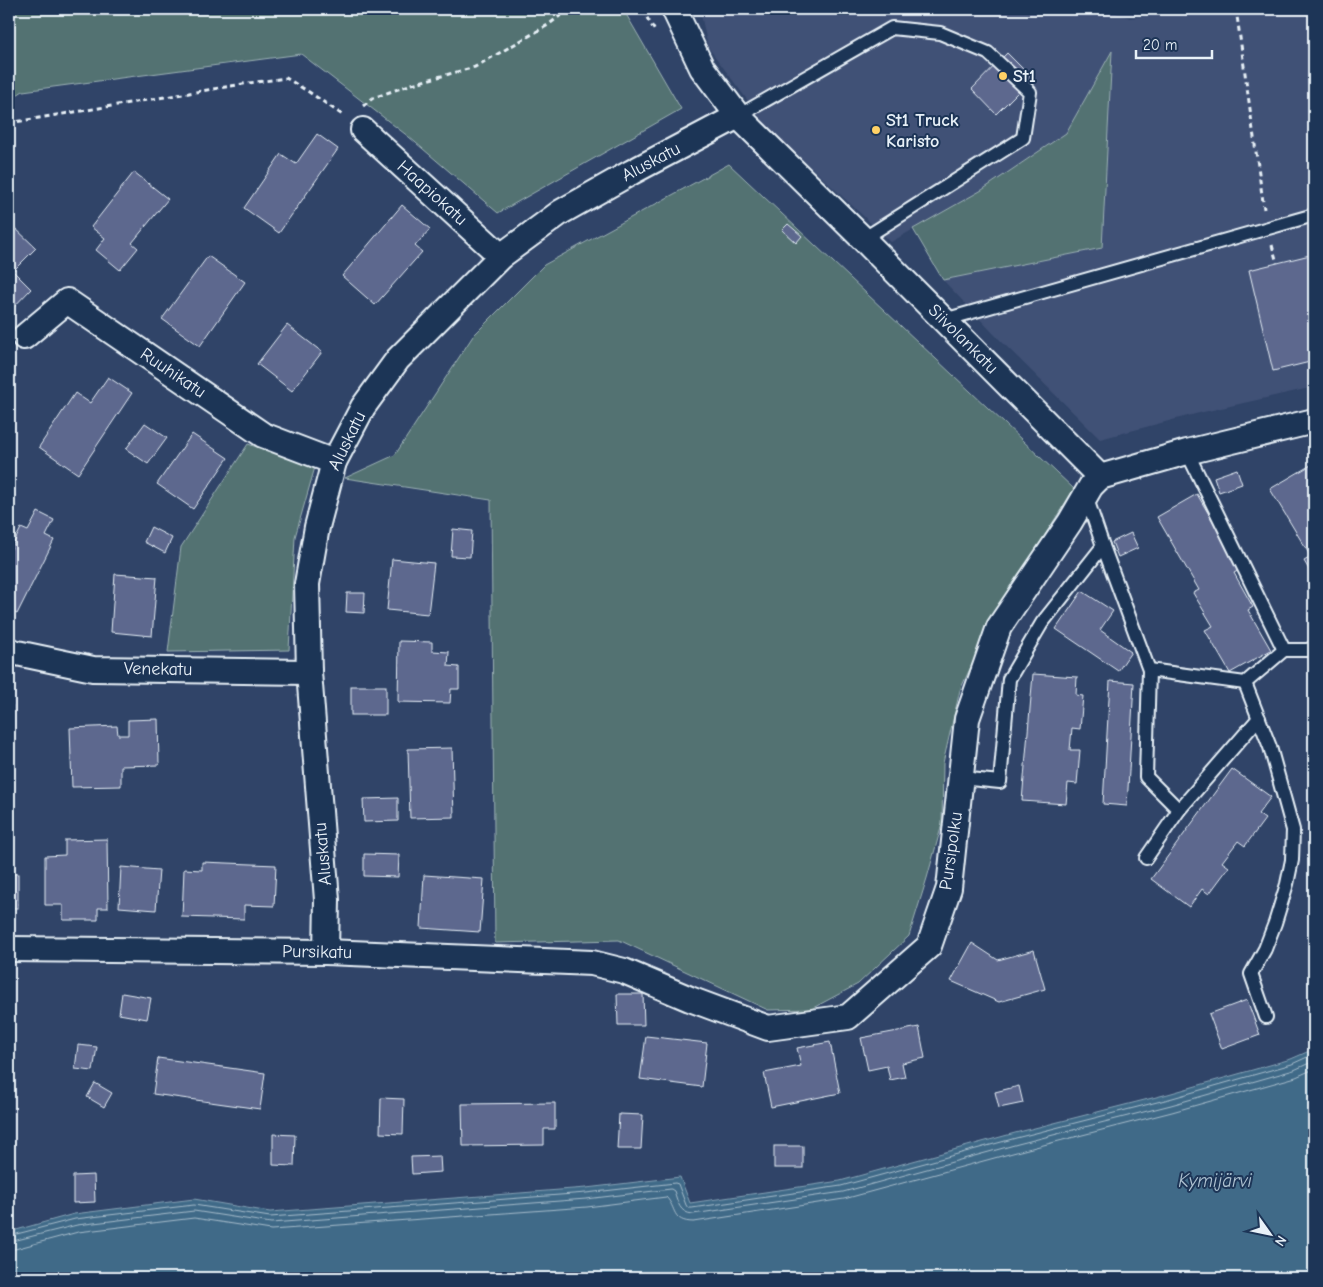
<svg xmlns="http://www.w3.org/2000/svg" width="1323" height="1287" font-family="'Comic Neue',sans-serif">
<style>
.built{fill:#415176}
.green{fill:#527272;stroke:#9db2b5}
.water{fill:#416b88;stroke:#84a1b5}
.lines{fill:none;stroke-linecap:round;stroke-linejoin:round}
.shore{stroke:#a5bbcb;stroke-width:1}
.building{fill:#5d678e;stroke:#e8f1f8}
.lane-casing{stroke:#e8f1f8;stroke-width:16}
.street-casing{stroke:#e8f1f8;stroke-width:28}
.path{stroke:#e8f1f8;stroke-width:3;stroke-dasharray:5 4;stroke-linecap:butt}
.lane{stroke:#1d3557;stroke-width:12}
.street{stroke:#1d3557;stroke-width:24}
.poi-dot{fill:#ffd166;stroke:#1d3557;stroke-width:2}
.labels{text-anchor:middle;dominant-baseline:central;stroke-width:4;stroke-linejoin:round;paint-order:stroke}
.poi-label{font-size:18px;font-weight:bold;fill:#e8f1f8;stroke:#1d3557;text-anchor:start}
.street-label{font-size:18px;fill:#e8f1f8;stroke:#1d3557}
.water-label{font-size:19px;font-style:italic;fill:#aec2d1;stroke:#1d3557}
</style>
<rect width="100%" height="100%" fill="#304468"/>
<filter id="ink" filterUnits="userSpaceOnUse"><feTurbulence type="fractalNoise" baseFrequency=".02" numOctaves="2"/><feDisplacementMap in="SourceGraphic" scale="10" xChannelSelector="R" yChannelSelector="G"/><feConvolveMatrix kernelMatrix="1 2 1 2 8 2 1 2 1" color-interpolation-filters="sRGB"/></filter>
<g filter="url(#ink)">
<!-- built -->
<path class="built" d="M702,9H1104L1130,18L1196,9H1314V387L1199,413L1100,439L994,334L943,280L1102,248L1112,52L1067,133L982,190L891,242L766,125L708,47L700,10Z"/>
<!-- green -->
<g class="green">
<path d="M11,9H623L681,109L498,213L409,137L301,54L23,91L9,100V10Z"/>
<path d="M1112,51L1102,248L943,280L913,229L982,190L1066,133Z"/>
<path d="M729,164L1074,489L998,609L960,690L943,763L942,824L927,878L909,936L858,984L811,1009L768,1010L619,940L495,943L491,500L345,478L395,455L473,336L544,265Z"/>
<path d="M248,444L315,467L295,537L289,650L168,652L181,547Z"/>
</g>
<!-- water -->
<path class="water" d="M1314,1049V1278H9V1232L74,1214L194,1199L270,1212L586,1188L680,1177L690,1203L840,1181L1015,1133L1168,1094L1291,1059Z"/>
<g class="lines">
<!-- shore -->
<g class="shore">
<path d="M9,1236L75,1219L194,1205L270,1217L586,1193L675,1183L678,1184L686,1205L688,1208H692L841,1186L1016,1138L1169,1099L1292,1064L1314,1054"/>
<path d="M9,1242L77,1225L194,1211L271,1223L586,1199L671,1189L674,1191C678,1202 679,1213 693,1214L843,1192L1018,1144L1171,1105L1294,1070L1314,1061"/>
<path d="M9,1250L15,1249L78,1232L194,1218L271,1230L587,1207L666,1197C677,1208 671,1222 694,1222L844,1199L1020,1151L1172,1112L1296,1077L1314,1069"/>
</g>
</g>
<!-- building -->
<g class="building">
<path d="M1007,53L1032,78L996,114L972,89Z"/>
<path d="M317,134L338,149L279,233L244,208L281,154L296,164Z"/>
<path d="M134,172L168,199L132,243L138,248L120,270L96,250L105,238L91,227Z"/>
<path d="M402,205L430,229L415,246L422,252L375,305L342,276Z"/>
<path d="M788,224L802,236L796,243L782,230Z"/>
<path d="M12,225L36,248L13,271L31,289L9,312V228Z"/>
<path d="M1314,254V361L1273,371L1249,270Z"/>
<path d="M208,256L245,282L200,346L162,319Z"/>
<path d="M287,325L322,352L292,391L257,364Z"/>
<path d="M108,377L132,393L78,474L39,447L75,393L90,403Z"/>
<path d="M145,423L167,438L148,464L126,449Z"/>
<path d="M192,434L228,458L193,509L157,484Z"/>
<path d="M1311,465L1314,470V578L1304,561L1311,557L1270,489Z"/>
<path d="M1237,469L1242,484L1219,492L1214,477Z"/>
<path d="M1197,494L1241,569L1234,573L1253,607L1248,610L1271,650L1230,673L1205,630L1213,626L1193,593L1199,590L1157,517Z"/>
<path d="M38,512L54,520L46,536L54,540L17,614L9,610V553L21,528L28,531Z"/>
<path d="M151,527L172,538L165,553L144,542Z"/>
<path d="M453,529L472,531L470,557L451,556Z"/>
<path d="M1131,533L1138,548L1118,557L1112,542Z"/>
<path d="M392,559L434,563L428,614L387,610Z"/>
<path d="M115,574L157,577L152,636L111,632Z"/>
<path d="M1082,591L1113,611L1100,630L1131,652L1118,671L1056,629Z"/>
<path d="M347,593H365L364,613L346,612Z"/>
<path d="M399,641L432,642V651L449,652L448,666L459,667V689H451L450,703L398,702Z"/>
<path d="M1033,674L1077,677L1076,695L1083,696L1080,729L1072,728L1070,750H1080L1077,784L1068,783L1066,804L1022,801Z"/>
<path d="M1110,681L1134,683L1127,806L1103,804Z"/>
<rect x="351" y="686" width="35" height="29"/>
<path d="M9,705H12L13,779H9Z"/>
<path d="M158,719L159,765L121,766V786L72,787L70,728L117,726L118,735H128V720Z"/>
<path d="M452,748L454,817L410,818L408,749Z"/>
<path d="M1232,769L1271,797L1258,814L1265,819L1245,846L1238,841L1222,862L1229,867L1209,894L1202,889L1189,907L1151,879Z"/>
<path d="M398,798V821L364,822L363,799Z"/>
<path d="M107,839L108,908H98V920H63V905H45V856L65,855V840Z"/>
<path d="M364,854L399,855L398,877L364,876Z"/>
<path d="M202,862L276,865L274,906L244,905V919L182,917L184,869L202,870Z"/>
<path d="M121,867L159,870L156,910L119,907Z"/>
<rect x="9" y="874" width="9" height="34"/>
<path d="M424,875L484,879L480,932L421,928Z"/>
<path d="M972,943L998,960L1034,950L1045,989L999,1002L951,981Z"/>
<path d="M122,993L151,998L147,1019L119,1014Z"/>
<path d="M617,994H643L644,1025H618Z"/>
<path d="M1247,1000L1260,1035L1222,1049L1209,1014Z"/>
<path d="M919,1027L925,1058L902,1063L905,1077L890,1080L887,1066L868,1070L861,1038Z"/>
<path d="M646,1036L707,1043L702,1087L640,1079Z"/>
<path d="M830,1042L840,1093L771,1107L764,1073L801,1066L797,1048Z"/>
<path d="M78,1045L97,1047L93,1071L75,1069Z"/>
<path d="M158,1058L265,1073L260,1109L153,1094Z"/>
<path d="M95,1083L112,1093L104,1107L87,1097Z"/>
<path d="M1019,1086L1023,1103L999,1108L995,1092Z"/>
<path d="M381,1098L404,1099L403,1134L380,1133Z"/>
<path d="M555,1103V1129H544V1145L463,1146L462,1104Z"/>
<path d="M619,1114L643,1115L641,1149H617Z"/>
<path d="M273,1134L295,1135L294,1166L273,1165Z"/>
<rect x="774" y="1146" width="29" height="22"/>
<path d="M440,1156L441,1172L412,1174L411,1157Z"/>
<path d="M94,1175L95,1202L73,1203V1176Z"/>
</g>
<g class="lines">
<!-- lane casing -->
<g class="lane-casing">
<g id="lane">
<path d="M738,116L892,28L940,33L988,53L1030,92L1023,138L863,239"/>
<path d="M944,320L1314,215"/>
<path d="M1187,452L1284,650"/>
<path d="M1086,496L1103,546"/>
<path d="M1245,683L1270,747L1293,830L1292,860L1287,884L1275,923L1265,949L1251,974L1266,1017"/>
<path d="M1259,718L1179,810L1146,777L1149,670L1245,683L1284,650H1307L1314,648"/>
<path d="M960,778L1000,782L1009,679L1042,623L1103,546L1149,670"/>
<path d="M1146,858L1179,810"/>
</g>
</g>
<!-- street casing -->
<g class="street-casing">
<g id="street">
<path d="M674,9L702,68L738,116L863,239L1100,477"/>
<path d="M363,130L501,256"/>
<path d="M24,337L67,301L263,435L334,462"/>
<path d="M9,650L17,653L93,669L309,672"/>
<path d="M9,949L326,952L592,963L624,971L690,999L768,1028L848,1017L929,946L949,888L967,719L999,627L1070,522L1091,486L1100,477L1187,452L1314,421"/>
<path d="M326,952L327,900L309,672L307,584L317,527L334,462L363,407L398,359L501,256L561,212L632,172L738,116"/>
</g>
</g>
<!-- path -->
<g class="path">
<path d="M645,9L646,16L655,31"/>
<path d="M1236,9L1264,209"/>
<path d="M363,106L373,98L412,84L475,67L548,25L569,9"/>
<path d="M9,123L249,83L286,78L309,92L344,116"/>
<path d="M1272,245L1277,263"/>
</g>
<!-- lane -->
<use href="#lane" class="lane"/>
<!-- street -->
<use href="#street" class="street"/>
</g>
</g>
<!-- markers -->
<g class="poi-dot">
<circle cx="1003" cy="76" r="5"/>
<circle cx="876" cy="130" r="5"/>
</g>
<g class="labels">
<!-- poi labels -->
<g class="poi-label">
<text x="1013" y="76">St1</text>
<text x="886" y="120">St1 Truck<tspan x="886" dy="21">Karisto</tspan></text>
</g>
<!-- street labels -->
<g class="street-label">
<text transform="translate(651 162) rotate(-28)">Aluskatu</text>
<text transform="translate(432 193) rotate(42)">Haapiokatu</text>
<text transform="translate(963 339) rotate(45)">Siivolankatu</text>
<text transform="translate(173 373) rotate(34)">Ruuhikatu</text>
<text transform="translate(347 441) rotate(-64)">Aluskatu</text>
<text transform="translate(158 669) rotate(1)">Venekatu</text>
<text transform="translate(951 851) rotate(-82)">Pursipolku</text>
<text transform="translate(323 854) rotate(-95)">Aluskatu</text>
<text transform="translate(317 952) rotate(1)">Pursikatu</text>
</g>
<!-- water labels -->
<g class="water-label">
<text x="1215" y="1181">Kymijärvi</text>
</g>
</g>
<!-- margin -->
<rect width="1323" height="1287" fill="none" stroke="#1d3557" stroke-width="30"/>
<rect x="15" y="15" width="1293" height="1257" fill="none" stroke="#e8f1f8" stroke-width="2" filter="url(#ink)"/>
<!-- north arrow -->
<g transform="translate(1270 1234) rotate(123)" stroke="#1d3557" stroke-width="4" paint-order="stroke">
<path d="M0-4L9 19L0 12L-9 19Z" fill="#e8f1f8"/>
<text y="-8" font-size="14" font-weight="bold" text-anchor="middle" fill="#e8f1f8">N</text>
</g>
<!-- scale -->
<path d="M1136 50v8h76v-8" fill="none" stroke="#e8f1f8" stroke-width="2.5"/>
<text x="1143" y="50" font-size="15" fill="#e8f1f8" stroke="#1d3557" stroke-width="4" paint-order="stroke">20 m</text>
</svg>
